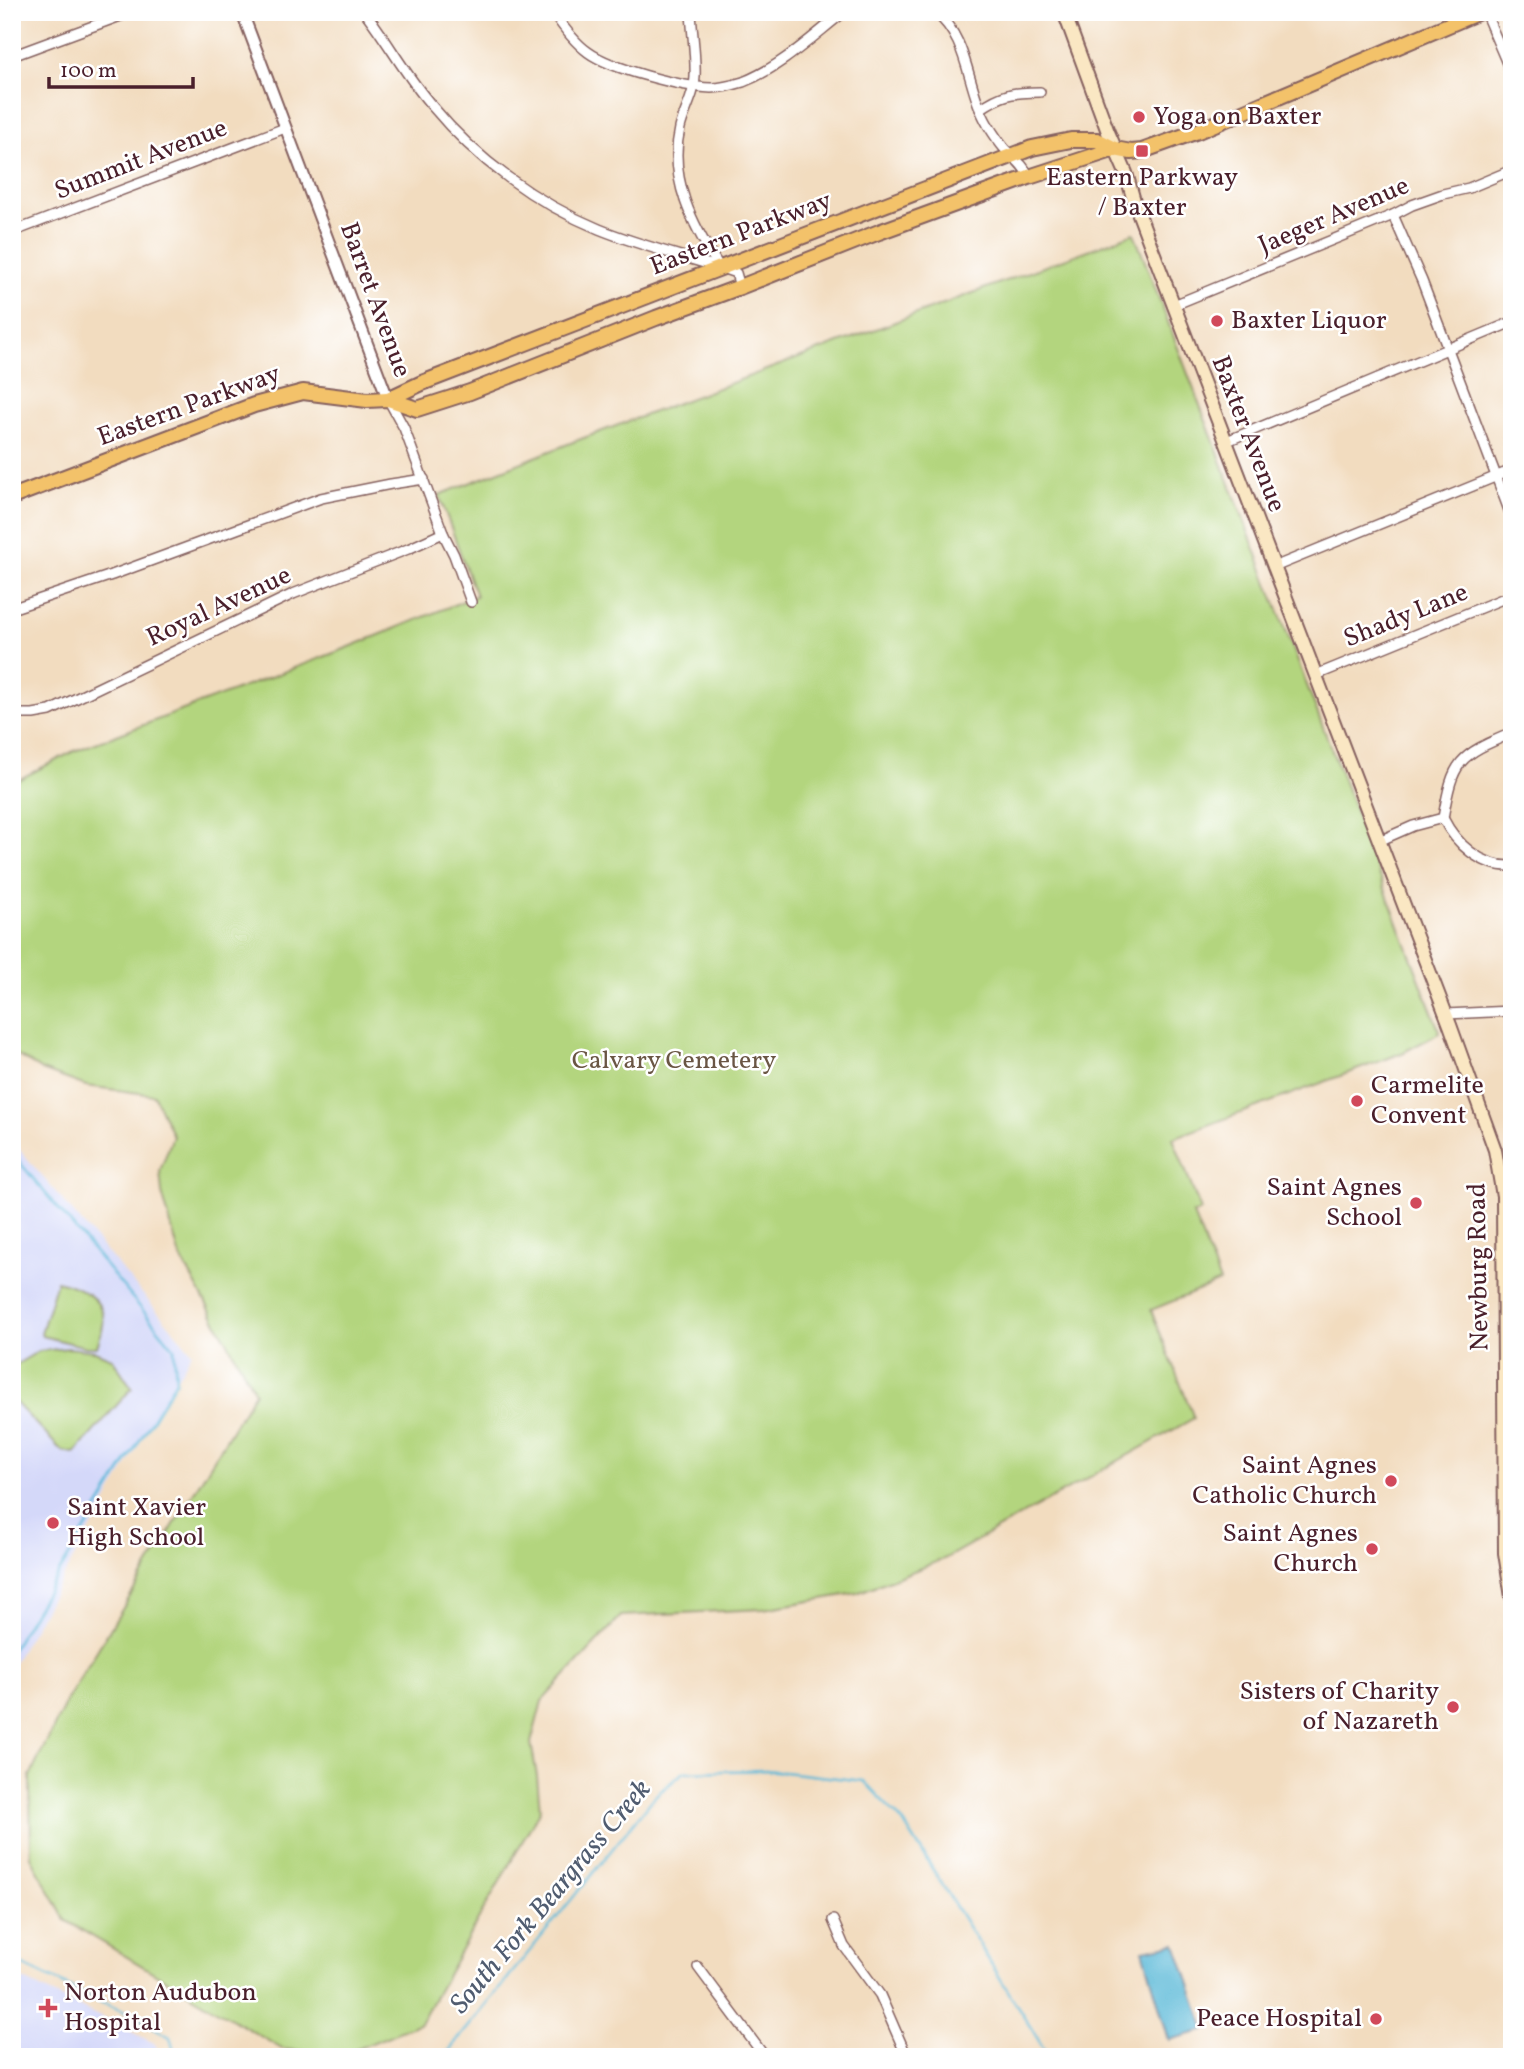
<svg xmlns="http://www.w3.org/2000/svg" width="1524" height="2069" font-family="Vollkorn,serif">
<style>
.built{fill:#d4d8f9}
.green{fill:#b3d57e;stroke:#7e7a54;stroke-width:2}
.water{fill:#59b8d7;stroke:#526c81;stroke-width:2}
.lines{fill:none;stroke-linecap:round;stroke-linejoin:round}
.stream{stroke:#59b8d7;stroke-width:2.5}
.minor-casing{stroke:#85615f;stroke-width:12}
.tertiary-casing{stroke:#85615f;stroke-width:14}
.secondary-casing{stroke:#85615f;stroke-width:16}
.primary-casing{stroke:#85615f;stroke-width:18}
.minor{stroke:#fff;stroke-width:9}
.tertiary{stroke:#fff;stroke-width:10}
.secondary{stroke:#fae7c3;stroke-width:12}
.primary{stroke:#f3c26a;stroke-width:14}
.poi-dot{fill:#d1495b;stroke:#fff;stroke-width:2.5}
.labels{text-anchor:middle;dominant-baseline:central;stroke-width:5;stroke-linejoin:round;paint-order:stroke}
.poi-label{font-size:26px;fill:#4a1f2b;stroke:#fff;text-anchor:start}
.street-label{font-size:26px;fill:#4a1f2b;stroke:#fff}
.park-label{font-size:26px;fill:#6a5644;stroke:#fff}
.water-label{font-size:28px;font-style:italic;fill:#505c70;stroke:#fff}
</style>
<rect width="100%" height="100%" fill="#fff"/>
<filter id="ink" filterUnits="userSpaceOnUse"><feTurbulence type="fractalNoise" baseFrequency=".0143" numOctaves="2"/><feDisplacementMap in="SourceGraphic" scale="14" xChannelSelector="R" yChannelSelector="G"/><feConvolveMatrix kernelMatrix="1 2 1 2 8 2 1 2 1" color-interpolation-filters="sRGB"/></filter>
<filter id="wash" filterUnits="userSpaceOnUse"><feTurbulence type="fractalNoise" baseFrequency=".00686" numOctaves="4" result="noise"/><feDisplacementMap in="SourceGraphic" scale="28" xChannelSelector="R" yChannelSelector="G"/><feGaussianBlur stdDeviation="1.57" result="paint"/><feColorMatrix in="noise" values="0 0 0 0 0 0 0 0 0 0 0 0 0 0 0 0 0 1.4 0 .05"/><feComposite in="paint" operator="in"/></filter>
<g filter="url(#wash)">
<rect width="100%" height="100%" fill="#f2dcbf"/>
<!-- built -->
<g class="built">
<path d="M12,1141L192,1352L12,1666Z"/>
<path d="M12,1974L154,2043L163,2057H12Z"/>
</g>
<!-- green -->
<g class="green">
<path d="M1134,233L1440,1033L1402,1053L1173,1138L1201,1211L1193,1214L1220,1282L1151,1310L1194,1418L944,1559L857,1593L763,1609L621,1616L542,1701L531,1743L537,1776L540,1810L420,2023L343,2055L282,2049L65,1920L31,1857L30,1776L68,1698L255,1392L179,1254L162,1193L160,1171L173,1136L154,1095L86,1086L42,1070L12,1052V783L72,752L347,648L476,596L439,495L573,442Z"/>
<path d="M57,1281C78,1286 107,1299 103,1325C102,1332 99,1340 97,1347H86L42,1336L41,1333Z"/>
<path d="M69,1348L95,1351L112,1358L132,1388L75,1453L62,1451L12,1399V1367L39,1351Z"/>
</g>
<!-- water -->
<path class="water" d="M1176,1944L1206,2030L1169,2040L1143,1950Z"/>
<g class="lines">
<!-- stream -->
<g class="stream">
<path d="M12,1153L174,1348L176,1381L12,1649"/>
<path d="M12,1960L103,2003L133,2015L170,2037L175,2055L178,2057"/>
<path d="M444,2057L656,1795L684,1772L766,1770L864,1781L904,1823L1049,2057"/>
</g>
</g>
</g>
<g filter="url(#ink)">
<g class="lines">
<!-- minor casing -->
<g class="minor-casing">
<g id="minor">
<path d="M365,12C389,43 407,78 433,107C476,159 536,203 599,229C643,247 691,258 736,273L740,287"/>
<path d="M553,12C563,27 574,42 588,52C611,69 682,87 711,88C722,88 733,85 743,82C781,67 812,37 844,12"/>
<path d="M691,12C692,33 696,55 695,77C695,94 684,111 680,128C668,179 693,226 720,268"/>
<path d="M935,12C970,40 966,88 988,125C993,133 998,141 1004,148C1013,158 1023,163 1029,177"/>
<path d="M1485,12L1512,75"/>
<path d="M12,56L131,12"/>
<path d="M980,109C1002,94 1013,92 1040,92"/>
<path d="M1393,215L1422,281L1512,518"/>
<path d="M12,232L285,128"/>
<path d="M1174,305L1393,215L1412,205L1443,194L1469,188L1512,170"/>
<path d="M388,399L404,428L443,533L454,555L471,602"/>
<path d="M1227,441L1512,322"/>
<path d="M1274,567L1512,470"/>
<path d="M14,608L112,575L321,498L391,484L424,479"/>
<path d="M1316,675L1512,595"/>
<path d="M12,714H33L50,711L293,594L408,549L443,533"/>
<path d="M1443,818C1453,760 1458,756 1512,733"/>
<path d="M1443,818C1456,844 1481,867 1512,866"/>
<path d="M1379,841L1413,826L1443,818"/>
<path d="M1446,1014L1512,1011"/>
<path d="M833,1920L844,1946L880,1995L907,2057"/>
<path d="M698,1967L765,2057"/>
</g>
</g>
<!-- tertiary casing -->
<g class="tertiary-casing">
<path id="tertiary" d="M242,12L388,399"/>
</g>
<!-- secondary casing -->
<g class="secondary-casing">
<path id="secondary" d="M1064,12L1108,132L1126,173L1134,201L1149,241L1450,1025L1495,1150L1503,1196L1505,1553L1512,1597"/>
</g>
<!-- primary casing -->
<g class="primary-casing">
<g id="primary">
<path d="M388,399L422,383L1032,148L1071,140H1097L1115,149L1131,152L1142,151L1198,131L1479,12"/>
<path d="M12,497L254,405L303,392L367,400L388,399L417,409L470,392L656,318L740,287L879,232L1029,177L1115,149"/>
</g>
</g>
<!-- minor -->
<use href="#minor" class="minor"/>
<!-- tertiary -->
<use href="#tertiary" class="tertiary"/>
<!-- secondary -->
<use href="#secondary" class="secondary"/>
<!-- primary -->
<use href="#primary" class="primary"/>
</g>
</g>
<!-- markers -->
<g class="poi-dot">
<circle cx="1139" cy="117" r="7"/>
<rect x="1135" y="144" width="14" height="14" rx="3.5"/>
<circle cx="1217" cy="321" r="7"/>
<circle cx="1357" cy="1101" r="7"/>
<circle cx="1416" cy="1203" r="7"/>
<circle cx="1391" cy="1481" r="7"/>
<circle cx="53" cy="1523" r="7"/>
<circle cx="1372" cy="1549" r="7"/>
<circle cx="1453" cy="1707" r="7"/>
<path d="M44.5 1997.5h7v7h7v7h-7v7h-7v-7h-7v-7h7z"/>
<circle cx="1376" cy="2019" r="7"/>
</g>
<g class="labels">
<!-- poi labels -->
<g class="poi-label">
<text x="1153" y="117">Yoga on Baxter</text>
<text x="1142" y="178" text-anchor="middle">Eastern Parkway<tspan x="1142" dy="30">/ Baxter</tspan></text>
<text x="1231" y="321">Baxter Liquor</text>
<text x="1371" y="1086">Carmelite<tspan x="1371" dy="30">Convent</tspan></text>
<text x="1402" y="1188" text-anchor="end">Saint Agnes<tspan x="1402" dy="30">School</tspan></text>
<text x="1377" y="1466" text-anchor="end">Saint Agnes<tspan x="1377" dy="30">Catholic Church</tspan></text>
<text x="67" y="1508">Saint Xavier<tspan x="67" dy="30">High School</tspan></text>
<text x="1358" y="1534" text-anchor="end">Saint Agnes<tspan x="1358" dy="30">Church</tspan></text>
<text x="1439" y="1692" text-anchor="end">Sisters of Charity<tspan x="1439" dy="30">of Nazareth</tspan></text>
<text x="64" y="1993">Norton Audubon<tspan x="64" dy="30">Hospital</tspan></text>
<text x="1362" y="2019" text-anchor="end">Peace Hospital</text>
</g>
<!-- street labels -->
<g class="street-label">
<text transform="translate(141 160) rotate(-21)">Summit Avenue</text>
<text transform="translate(1334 216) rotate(-23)">Jaeger Avenue</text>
<text transform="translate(741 234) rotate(-21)">Eastern Parkway</text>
<text transform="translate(375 300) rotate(70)">Barret Avenue</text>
<text transform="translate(189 406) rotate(-20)">Eastern Parkway</text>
<text transform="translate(1248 434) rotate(69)">Baxter Avenue</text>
<text transform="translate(219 607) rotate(-25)">Royal Avenue</text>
<text transform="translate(1406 616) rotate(-22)">Shady Lane</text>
<text transform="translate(1479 1267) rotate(-91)">Newburg Road</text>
</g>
<!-- park labels -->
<g class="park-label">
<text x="674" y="1061">Calvary Cemetery</text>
</g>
<!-- water labels -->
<g class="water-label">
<text transform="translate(551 1897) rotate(-50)">South Fork Beargrass Creek</text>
</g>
</g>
<!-- margin -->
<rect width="1524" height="2069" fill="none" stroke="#fff" stroke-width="42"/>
<!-- scale -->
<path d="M49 77v10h144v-10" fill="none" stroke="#4a1f2b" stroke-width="3.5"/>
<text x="60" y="77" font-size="21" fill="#4a1f2b" stroke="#ffffff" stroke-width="5" paint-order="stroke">100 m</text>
</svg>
